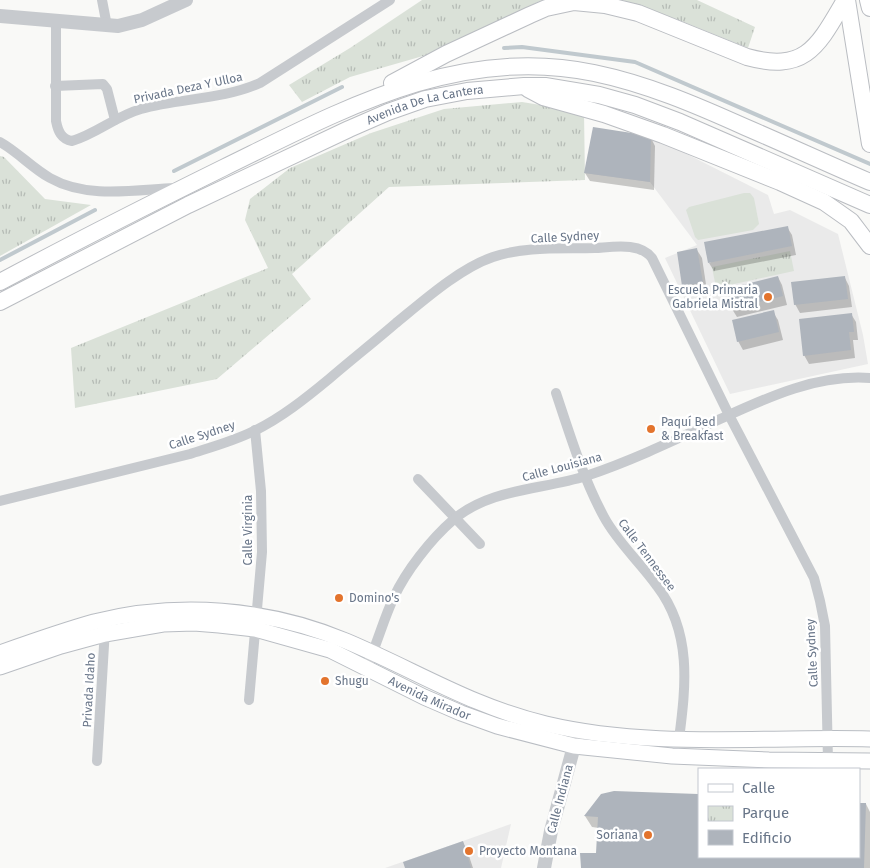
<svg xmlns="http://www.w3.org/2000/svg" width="870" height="868" font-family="'Fira Sans',sans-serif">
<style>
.built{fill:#eaeaea}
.park{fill:url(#park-tufts)}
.pitch{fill:#dae1d8}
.shadow{fill:#0003}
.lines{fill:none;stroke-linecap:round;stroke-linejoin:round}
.stream{stroke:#c0c9ce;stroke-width:4}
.building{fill:#aeb4bc}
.secondary-casing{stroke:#b9bdc3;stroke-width:17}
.primary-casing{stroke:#babdc2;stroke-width:18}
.minor{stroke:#c7cace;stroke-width:10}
.tertiary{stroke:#c7cace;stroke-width:14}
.secondary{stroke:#fff;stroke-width:15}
.primary{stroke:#fff;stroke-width:16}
.poi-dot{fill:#e3742d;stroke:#fff;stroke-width:2}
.labels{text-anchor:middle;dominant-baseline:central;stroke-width:5;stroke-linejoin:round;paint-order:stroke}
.street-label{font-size:12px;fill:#687588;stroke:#fff}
.poi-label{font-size:12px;fill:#687588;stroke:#fff;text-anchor:start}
</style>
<defs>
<pattern id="park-tufts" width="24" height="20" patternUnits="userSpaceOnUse" patternTransform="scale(1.25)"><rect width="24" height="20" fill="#dae1d8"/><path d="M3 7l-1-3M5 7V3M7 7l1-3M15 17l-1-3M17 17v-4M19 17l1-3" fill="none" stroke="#b5bbb5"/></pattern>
</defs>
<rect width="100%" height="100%" fill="#f9f9f7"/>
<!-- built -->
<g class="built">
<path d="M651,136L768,195L774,214L790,210L838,234L863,335L868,364L730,394L665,258L697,245L650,182L584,173Z"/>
<path d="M511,824L501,868H385L463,841Z"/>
</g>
<!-- park -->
<g class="park">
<path d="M422,0H542L430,54L350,77L302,102L289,85L350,48Z"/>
<path d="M622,0H697L755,27L748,48L681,21Z"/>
<path d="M522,102L584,112L585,180L389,187L292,274L311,299L217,379L75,408L71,348L268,268L245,220L250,199L290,168L371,133L444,109Z"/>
<path d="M0,156L4,157L45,199L91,205L0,256Z"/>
<path d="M790,251L794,271L716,288L712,267Z"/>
</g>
<!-- pitch -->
<path class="pitch" d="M744,193H750L754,198L759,224L753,230L698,240L695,237L686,210L689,207Z"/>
<!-- shadow -->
<g class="shadow">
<path d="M651,138L655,146L654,190L590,181L585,173Z"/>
<path d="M787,227L792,235L796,255L714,271L709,263Z"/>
<path d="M697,250L702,258L707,291L688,294L683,285Z"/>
<path d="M778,277L782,285L787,305L737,317L732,309Z"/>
<path d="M845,278L849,286L852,307L800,313L795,304Z"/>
<path d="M773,312L778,320L783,340L743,350L738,341Z"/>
<path d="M851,314L856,322L858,340H853L855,358L809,364L804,355Z"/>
<path d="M602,795H698L699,857H859V804H866L870,812V868H582L597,854L599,828L592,827L585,816Z"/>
<path d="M463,842L467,850L473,868H406Z"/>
</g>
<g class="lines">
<!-- stream -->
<g class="stream">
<path d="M504,48L522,47L635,62L870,164"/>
<path d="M174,171L342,87"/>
<path d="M0,260L95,210"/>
</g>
</g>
<!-- building -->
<g class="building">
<path d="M593,127L651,136L650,182L584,173Z"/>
<path d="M788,226L792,246L708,263L704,242Z"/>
<path d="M697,248L703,283L682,286L677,252Z"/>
<path d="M778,276L783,296L731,309L726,289Z"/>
<path d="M845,276L848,299L794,305L791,282Z"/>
<path d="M774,310L779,332L737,342L732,320Z"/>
<path d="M852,313L854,332H849L851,350L803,356L799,319Z"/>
<path d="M614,791L698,794L699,857H859V803H866L864,868H581L580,853H596L598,817L584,816L601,794Z"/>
<path d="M463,841L471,868H405L403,862Z"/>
</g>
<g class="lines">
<!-- secondary casing -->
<g class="secondary-casing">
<g id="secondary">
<path d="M0,653C31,642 62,631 94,622C178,601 267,608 346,641C415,670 473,707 546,724C652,749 763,736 870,739"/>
<path id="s1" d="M0,667L61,646L105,634L163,624L194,623L219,625L255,629L330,650L424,697L461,713L497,726L574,746L672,756L769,760L870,761"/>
</g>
</g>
<!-- primary casing -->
<g class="primary-casing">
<g id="primary">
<path d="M847,0L870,144"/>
<path d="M868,0L870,8"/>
<path d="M392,83L446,54L530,15L546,8L574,2L605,5L638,13L747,57C806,73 818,46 845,0"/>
<path d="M528,89L543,97L604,114L663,135L780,182L824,202L851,221L870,246"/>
<path d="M0,282C73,243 148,205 223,168C340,111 458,44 594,73C647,84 696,105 745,127C787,145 828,164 870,182"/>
<path id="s2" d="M0,302L188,205L349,129L388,112L425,99L467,91L524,86H545L599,95L635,105L680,122L870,205"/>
</g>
</g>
<!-- minor -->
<g class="minor">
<path d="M102,0L107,26"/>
<path d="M56,21V121C58,131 61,139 72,141C96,134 116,116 141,109C180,98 222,100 260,83L390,0"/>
<path d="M55,86L103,84L107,89L115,120"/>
<path d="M0,142C18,152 32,168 50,178C87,199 134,190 174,188"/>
<path d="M556,393C570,435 583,478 604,517C618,543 640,562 657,586C692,632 686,685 679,739"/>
<path d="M418,479L480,544"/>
<path d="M0,501L190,454C212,447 234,441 254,431C281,418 306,398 329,379C351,360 374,342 396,323C423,301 460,268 493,257C525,246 562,249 595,248C613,247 640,242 652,258L729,415L814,578L820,601L825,626L828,761"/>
<path d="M366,668C377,645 383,620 394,597C406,571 431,539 453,520C490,488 542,490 586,476C631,461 675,440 718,420C766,398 816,374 870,378"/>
<path d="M249,700L262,552L261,491L255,430"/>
<path d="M97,761L105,629"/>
</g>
<!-- tertiary -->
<g class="tertiary">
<path d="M0,16L118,26L142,20L186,0"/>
<path d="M544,868L551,831L577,735"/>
</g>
<!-- secondary -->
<use href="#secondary" class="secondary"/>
<!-- primary -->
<use href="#primary" class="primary"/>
</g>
<!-- markers -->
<g class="poi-dot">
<circle cx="768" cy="297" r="5"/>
<circle cx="651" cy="429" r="5"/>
<circle cx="339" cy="598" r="5"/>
<circle cx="325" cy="681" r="5"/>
<circle cx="648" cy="835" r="5"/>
<circle cx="469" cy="851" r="5"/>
</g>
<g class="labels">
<!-- street labels -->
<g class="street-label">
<text transform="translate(188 88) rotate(-12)">Privada Deza Y Ulloa</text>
<text stroke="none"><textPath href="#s2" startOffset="470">Avenida De La Cantera</textPath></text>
<text transform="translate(565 237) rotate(-3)">Calle Sydney</text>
<text transform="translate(202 435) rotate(-18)">Calle Sydney</text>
<text transform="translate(562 467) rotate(-15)">Calle Louisiana</text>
<text transform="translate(248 530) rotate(-90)">Calle Virginia</text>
<text transform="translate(647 555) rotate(53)">Calle Tennessee</text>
<text transform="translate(812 653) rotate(-93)">Calle Sydney</text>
<text transform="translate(89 690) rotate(-87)">Privada Idaho</text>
<text stroke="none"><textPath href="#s1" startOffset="450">Avenida Mirador</textPath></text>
<text transform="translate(560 799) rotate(-75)">Calle Indiana</text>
</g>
<!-- poi labels -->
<g class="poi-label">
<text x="758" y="290" text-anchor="end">Escuela Primaria<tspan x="758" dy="14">Gabriela Mistral</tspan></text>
<text x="661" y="422">Paquí Bed<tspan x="661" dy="14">&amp; Breakfast</tspan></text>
<text x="349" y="598">Domino's</text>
<text x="335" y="681">Shugu</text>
<text x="638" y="835" text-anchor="end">Soriana</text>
<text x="479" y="851">Proyecto Montana</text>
</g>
</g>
<!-- legend -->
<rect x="698" y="768" width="162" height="90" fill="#ffffff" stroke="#c3c8cf"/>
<rect x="708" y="784" width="25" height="8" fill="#ffffff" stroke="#c3c8cf"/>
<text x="742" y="793" font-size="15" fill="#687588">Calle</text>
<rect x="708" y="806" width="25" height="15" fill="url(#park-tufts)" stroke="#c3c8cf"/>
<text x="742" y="818" font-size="15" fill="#687588">Parque</text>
<rect x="708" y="830" width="25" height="15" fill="#aeb4bc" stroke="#c3c8cf"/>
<text x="742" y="843" font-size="15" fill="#687588">Edificio</text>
</svg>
